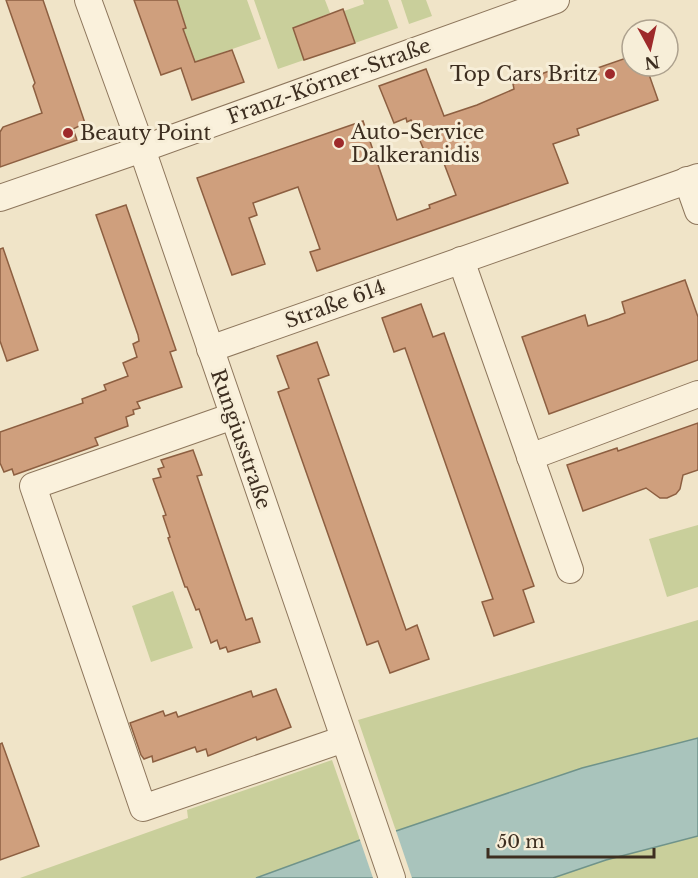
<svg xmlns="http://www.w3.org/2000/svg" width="698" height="878" font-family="'Libre Baskerville',serif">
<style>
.green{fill:#c9cf9b}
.water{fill:#a9c4bc;stroke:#6f938a;stroke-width:1.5}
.pier{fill:#f0e4c8}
.building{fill:#cf9f7d;stroke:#8d5f41;stroke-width:1.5}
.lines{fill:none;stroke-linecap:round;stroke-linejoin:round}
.minor-casing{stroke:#8d765c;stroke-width:28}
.minor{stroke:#faf1dc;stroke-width:26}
.poi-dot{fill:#9e2a2b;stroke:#f7eed8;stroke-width:2}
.labels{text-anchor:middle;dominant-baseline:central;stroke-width:6;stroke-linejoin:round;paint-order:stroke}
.poi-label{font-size:20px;fill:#3d2e20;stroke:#f7eed8;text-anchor:start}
.street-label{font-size:20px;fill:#3d2e20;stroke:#f7eed8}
</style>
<rect width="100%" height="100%" fill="#f0e4c8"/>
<!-- green -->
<g class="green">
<path d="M177,0H247L261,39L195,62L183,29L186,27Z"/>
<path d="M254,0H325L330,13L293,28L304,60L278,69Z"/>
<path d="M363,0H388L398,28L355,43L344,11L364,4Z"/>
<path d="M401,0H426L432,16L409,24Z"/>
<path d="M698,525V587L667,597L649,539Z"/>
<path d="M173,591L193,648L151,662L132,606Z"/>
<path d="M698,620V738L582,768L396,831L358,720Z"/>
<path d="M332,760L360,840L256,878H20L188,818L187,810Z"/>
<path d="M698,836V878H553L606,860Z"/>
</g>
<!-- water -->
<path class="water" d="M698,738V836L606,860L553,878H256L360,840L396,831L582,768Z"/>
<!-- pier -->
<path class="pier" d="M395,828L412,878H373L359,837Z"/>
<!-- building -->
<g class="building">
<path d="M6,0H43L85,123L73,129L77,140L0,167V132L3,127L42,113L33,86L35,83Z"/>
<path d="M134,0H177L186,28L183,29L195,62L232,50L244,82L192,100L181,68L161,75Z"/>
<path d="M343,9L355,43L304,60L293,28Z"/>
<path d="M632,56V66H646L658,100L577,129L579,135L553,144L568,183L317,271L310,252L320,249L298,187L253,203L257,215L249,218L265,264L232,275L197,178L363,121L397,220L430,208L429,205L456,195L440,153L427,157L411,120L407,122L406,118L394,123L379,86L426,69L444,116L477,105L514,89L513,84L555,69L560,81Z"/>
<path d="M126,205L176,350L170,352L182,387L137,402L140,408L133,410L134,414L126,417L128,426L95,438L98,445L14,475L12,469L4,472L0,463V432L83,403L82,399L106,390L104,385L128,376L123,363L137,357L133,344L139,341L138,335L96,215Z"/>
<path d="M3,248L38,350L7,361L0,341V249Z"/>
<path d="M685,280L698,317V360L549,414L522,337L585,315L588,326L609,319L625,313L622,302Z"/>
<path d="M421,304L433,337L444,333L534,586L523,590L534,622L494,636L482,602L493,599L405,348L394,352L382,318Z"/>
<path d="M317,342L329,375L318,379L406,630L417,625L429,659L390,673L378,641L367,645L278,392L289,388L277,356Z"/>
<path d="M698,423V470L683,475L680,489L676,494L667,498H660L646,488L583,511L567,465L617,448L618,451Z"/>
<path d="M193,450L202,475L197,476L246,620L252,618L260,642L228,652L226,647L220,649L217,640L211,643L199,609L196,610L187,587H185L168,538L170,537L163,516L166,515L153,479L161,477L158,469L164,467L161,460Z"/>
<path d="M276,689L291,727L257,740L256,737L208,756L206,749L197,752L195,747L153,762L152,756L144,759L141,755L130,723L163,711L165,716L176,712L178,717L251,691L253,697Z"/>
<path d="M2,743L39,846L0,860V744Z"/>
</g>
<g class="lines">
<!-- minor casing -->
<g class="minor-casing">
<g id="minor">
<path d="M88,0L142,149L392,878"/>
<path d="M687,180L698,211"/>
<path d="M0,198L142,149L556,0"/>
<path d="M461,260L570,570"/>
<path d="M210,349L698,177"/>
<path d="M233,416L33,486L143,808L344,739"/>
<path d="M530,457L698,394"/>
</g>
</g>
<!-- minor -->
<use href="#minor" class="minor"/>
</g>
<!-- markers -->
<g class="poi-dot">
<circle cx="610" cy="74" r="6"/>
<circle cx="68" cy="133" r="6"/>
<circle cx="339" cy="143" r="6"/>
</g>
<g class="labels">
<!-- poi labels -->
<g class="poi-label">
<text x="598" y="74" text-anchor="end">Top Cars Britz</text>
<text x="351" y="132">Auto-Service<tspan x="351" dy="23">Dalkeranidis</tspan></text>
<text x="80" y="133">Beauty Point</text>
</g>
<!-- street labels -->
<g class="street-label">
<text transform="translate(329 81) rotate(-20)">Franz-Körner-Straße</text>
<text transform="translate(335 304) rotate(-20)">Straße 614</text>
<text transform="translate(241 439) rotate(71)">Rungiusstraße</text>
</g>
</g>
<!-- north arrow -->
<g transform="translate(650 48) rotate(172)"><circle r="28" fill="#f7eed8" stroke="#ada18e" stroke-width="1.5"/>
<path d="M0-4.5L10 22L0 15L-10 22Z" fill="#9e2a2b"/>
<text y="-9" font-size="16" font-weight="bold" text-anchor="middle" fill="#3d2e20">N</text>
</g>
<!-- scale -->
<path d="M488 848v9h166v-9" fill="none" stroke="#3d2e20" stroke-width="3"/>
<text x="497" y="848" font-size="18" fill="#3d2e20" stroke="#f7eed8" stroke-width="4.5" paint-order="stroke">50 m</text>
</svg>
